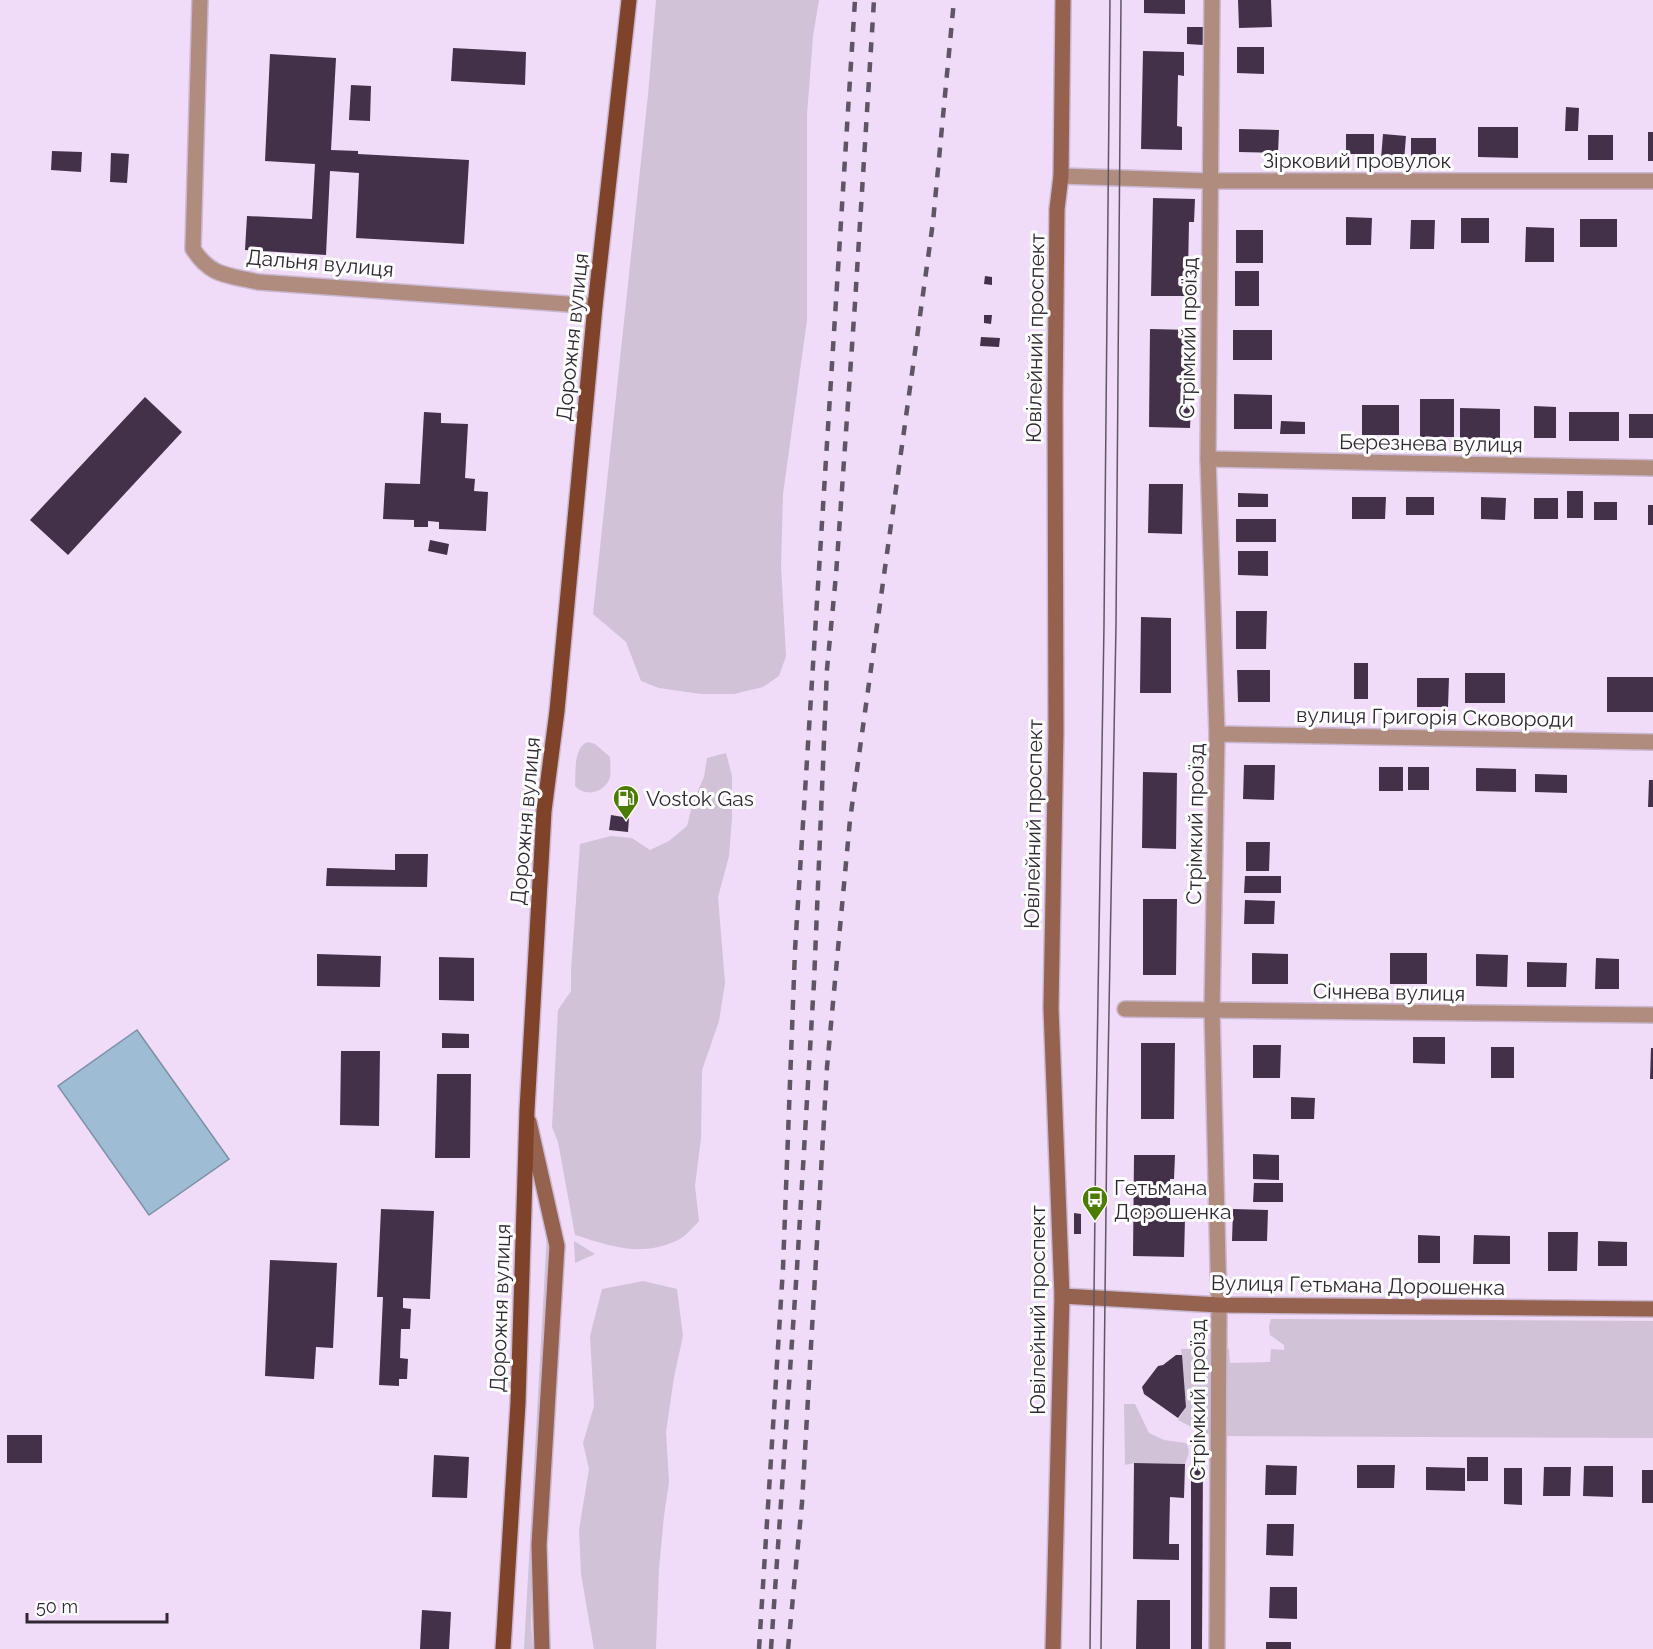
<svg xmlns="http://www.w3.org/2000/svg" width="1653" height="1649" font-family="Raleway,sans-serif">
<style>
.green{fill:#d1c2d7}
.water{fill:#9ebdd4;stroke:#7d90a4;stroke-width:1.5}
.building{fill:#423149}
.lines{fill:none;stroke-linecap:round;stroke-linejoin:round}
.street-casing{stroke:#cab7d1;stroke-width:18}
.secondary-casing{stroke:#cab7d1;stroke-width:18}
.primary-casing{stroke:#cab7d1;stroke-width:18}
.street{stroke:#b08c7e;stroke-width:15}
.secondary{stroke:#94624e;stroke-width:15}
.primary{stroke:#7f432a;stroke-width:15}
.tram{stroke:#605564;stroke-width:1.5}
.rail{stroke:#605564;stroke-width:4.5;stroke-dasharray:10 10;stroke-linecap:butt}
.labels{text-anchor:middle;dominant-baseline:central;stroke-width:6;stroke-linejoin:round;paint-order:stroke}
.street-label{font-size:21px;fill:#302833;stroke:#fff}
.poi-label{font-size:21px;fill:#302833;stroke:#fff;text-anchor:start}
</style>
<rect width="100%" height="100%" fill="#f0dbf9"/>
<!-- green -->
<g class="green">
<path d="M656,0H819L813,36L807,115V320L783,494L781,566L786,656L779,676L763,687L734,694H701L659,688L641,681L626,642L593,614L648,95Z"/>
<path d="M588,742L595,744L610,757C610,763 611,771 610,777C606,792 586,798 575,786C576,773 573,747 588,742Z"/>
<path d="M726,753L732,776V818L729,856L718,897L725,983L719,1021L702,1070L701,1138L695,1186L699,1221C693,1227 686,1236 678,1240C641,1258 611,1246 575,1235L558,1142L552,1127L558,1010L571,991V971L580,844L611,836L632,838L650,850L669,841L687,826L693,802L704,777L707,758Z"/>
<path d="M547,1232L549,1246L533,1545L531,1624L533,1649H524Z"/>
<path d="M574,1241L595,1254L575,1263Z"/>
<path d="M643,1281L677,1289L683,1336L674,1377L666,1432L669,1482L664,1516L659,1569L656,1649H594L581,1574L579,1530L589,1469L583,1443L594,1406L590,1336L602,1289Z"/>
<path d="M1271,1319L1653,1321V1438L1214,1436L1205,1434L1178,1420L1186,1407L1181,1349H1229L1230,1363L1270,1362L1271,1349L1284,1350V1345L1270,1335L1269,1327Z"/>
<path d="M1124,1404H1135L1149,1433L1164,1440L1186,1443C1191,1451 1188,1456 1185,1464L1135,1463L1125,1465Z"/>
</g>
<!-- water -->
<path class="water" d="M137,1030L229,1159L149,1215L58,1086Z"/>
<!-- building -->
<g class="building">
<path d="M1144,0H1185V14L1144,13Z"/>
<path d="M1238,0H1271L1272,27L1239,28Z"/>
<path d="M1187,27H1203V45L1187,44Z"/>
<path d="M1237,47H1264V74L1237,73Z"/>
<path d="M453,48L526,52L525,85L451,81Z"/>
<path d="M1143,51L1184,52V76L1178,75L1177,126L1182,127V150L1141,149Z"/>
<path d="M270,54L336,58L331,150L358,151V154L469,160L464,244L356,238L359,173L330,171L326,255L245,250L247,216L312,219L315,164L265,161Z"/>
<path d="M351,85L371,86L370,121L349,120Z"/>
<path d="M1566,107L1579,108L1578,131H1565Z"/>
<path d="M1478,127H1518V158L1478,157Z"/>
<path d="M1239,129L1279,130L1278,153L1239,152Z"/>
<rect x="1648" y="132" width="5" height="29"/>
<rect x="1346" y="134" width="28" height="20"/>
<path d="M1383,134L1406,136L1404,161L1381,159Z"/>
<rect x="1588" y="135" width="25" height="25"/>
<rect x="1411" y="138" width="25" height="23"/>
<path d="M52,151L82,152L81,172L51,170Z"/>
<path d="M111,153L129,154L127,183L110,182Z"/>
<path d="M1153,198L1195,199L1194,222H1189L1188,273H1193L1192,296H1151Z"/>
<path d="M1346,217L1372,218L1371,245H1346Z"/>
<rect x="1461" y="218" width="28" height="25"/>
<rect x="1580" y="219" width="37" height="28"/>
<path d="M1411,220H1435L1434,249H1410Z"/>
<path d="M1526,227L1554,228V262H1525Z"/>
<rect x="1236" y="230" width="27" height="33"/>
<rect x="1235" y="271" width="24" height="35"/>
<path d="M985,276L992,277V285L984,284Z"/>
<path d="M984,315H992L991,324L984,323Z"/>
<path d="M1150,329L1192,330V353H1186V405H1191L1190,428L1149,427Z"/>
<rect x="1233" y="330" width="39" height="30"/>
<path d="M981,337L1000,338L999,347L980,346Z"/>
<path d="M1234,394L1272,395V429H1234Z"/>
<path d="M145,397L182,432L68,555L30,520Z"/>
<rect x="1420" y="399" width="34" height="38"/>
<rect x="1362" y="405" width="37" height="30"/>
<path d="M1534,406L1556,407V438H1534Z"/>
<path d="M1460,408L1500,409V439H1460Z"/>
<path d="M424,412L441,413V423L468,424L465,478L475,479L474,491L488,492L486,531L439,529V522L428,521V527H414V520L383,519L385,483L420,484Z"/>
<rect x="1569" y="412" width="50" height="29"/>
<rect x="1629" y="414" width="24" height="24"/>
<path d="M1281,421L1305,422V434H1280Z"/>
<path d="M1149,484H1183L1182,534L1148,533Z"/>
<rect x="1567" y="491" width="16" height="27"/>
<path d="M1238,493L1268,494V507H1238Z"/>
<path d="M1352,497H1386L1385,519H1352Z"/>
<rect x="1406" y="497" width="28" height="18"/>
<path d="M1481,497L1506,498L1505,520L1481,519Z"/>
<rect x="1534" y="498" width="24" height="21"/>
<rect x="1594" y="502" width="23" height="18"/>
<rect x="1648" y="505" width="5" height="20"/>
<rect x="1236" y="519" width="40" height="23"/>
<path d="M430,540L449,544L447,555L428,551Z"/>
<path d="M1238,551H1268V576L1238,575Z"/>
<path d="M1236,611H1267L1266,649H1236Z"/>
<path d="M1141,617L1171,618V693H1140Z"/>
<rect x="1354" y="663" width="14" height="36"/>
<path d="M1237,670H1270V702H1238Z"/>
<rect x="1465" y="673" width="40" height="30"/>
<rect x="1607" y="677" width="46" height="35"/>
<path d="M1417,678H1449L1448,707H1417Z"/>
<path d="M1244,765H1275L1274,800L1243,799Z"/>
<rect x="1379" y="767" width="24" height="24"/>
<rect x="1408" y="767" width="21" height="23"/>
<path d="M1476,768L1516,769V792L1476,791Z"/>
<path d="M1143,772L1177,773L1176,849L1142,848Z"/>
<path d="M1535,774L1567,775V793L1535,792Z"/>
<path d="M1649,780H1653V807H1648Z"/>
<path d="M611,815L629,818L628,832L609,830Z"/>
<path d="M1246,842H1270L1269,871H1246Z"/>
<path d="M395,854H428L427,887L326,886L327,868L395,870Z"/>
<path d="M1245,876H1281V893H1244Z"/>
<path d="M1143,899H1177L1176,975H1143Z"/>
<path d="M1245,900L1275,901L1274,924H1244Z"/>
<path d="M1252,953L1288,954V984H1252Z"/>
<rect x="1390" y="953" width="37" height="31"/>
<path d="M317,954L381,956L380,987L317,986Z"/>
<path d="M1476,954L1508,955L1507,987L1476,986Z"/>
<path d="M439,957L474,958V1001L439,1000Z"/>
<path d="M1596,958L1619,959V989H1595Z"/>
<path d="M1527,962L1567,963L1566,987H1527Z"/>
<path d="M442,1033L469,1034V1048H442Z"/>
<path d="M1413,1037H1445V1064L1413,1063Z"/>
<path d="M1141,1043H1175L1174,1119H1141Z"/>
<path d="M1253,1045H1281L1280,1078H1253Z"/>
<rect x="1491" y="1047" width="23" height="31"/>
<path d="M1651,1048H1653V1079H1650Z"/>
<path d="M341,1051H380L379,1126L340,1125Z"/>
<path d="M437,1074H471L470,1158H435Z"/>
<path d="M1291,1097L1315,1098L1314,1119H1291Z"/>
<path d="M1253,1154L1279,1155V1180L1253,1179Z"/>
<path d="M1134,1155H1175L1174,1179H1170V1218H1185L1184,1257L1133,1256Z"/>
<path d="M1254,1183H1283V1202H1253Z"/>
<path d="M381,1209L434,1211L430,1299L403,1298V1308L411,1309L410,1329H401L400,1358L408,1359L407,1379H399V1386L379,1385L383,1297H377Z"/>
<path d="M1233,1209L1268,1210L1267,1241H1232Z"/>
<path d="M1074,1213L1081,1214V1234H1074Z"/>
<path d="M1548,1232H1578L1577,1271H1548Z"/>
<path d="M1418,1235L1440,1236V1263H1418Z"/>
<path d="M1474,1235L1510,1236V1264H1473Z"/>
<path d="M1598,1241L1627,1242V1266H1598Z"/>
<path d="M270,1260L337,1263L333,1348L316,1347L314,1379L265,1376Z"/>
<path d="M1176,1355H1182L1186,1407L1178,1418L1144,1394L1142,1387L1158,1366L1163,1365Z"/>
<rect x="7" y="1435" width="35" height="28"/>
<path d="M434,1455L469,1457L467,1498L432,1497Z"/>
<rect x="1467" y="1457" width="21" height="24"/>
<path d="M1191,1460H1203L1202,1649H1191Z"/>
<path d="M1134,1463L1185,1464L1184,1498L1170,1497L1169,1544H1179V1560L1133,1559Z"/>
<path d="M1266,1465L1297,1466L1296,1495H1265Z"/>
<path d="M1357,1465H1395L1394,1488H1357Z"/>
<path d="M1584,1466H1613V1497L1583,1496Z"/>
<path d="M1426,1467L1465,1468V1491L1426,1490Z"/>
<path d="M1544,1467H1571L1570,1496H1543Z"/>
<path d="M1504,1468H1522V1505L1504,1504Z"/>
<rect x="1642" y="1470" width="11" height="33"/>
<path d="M1267,1524H1294L1293,1556L1266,1555Z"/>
<path d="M1270,1587H1297V1619L1269,1618Z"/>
<path d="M1137,1600H1170V1649H1136Z"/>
<path d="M422,1610L451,1612L449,1649H420Z"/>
<rect x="1266" y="1642" width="25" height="7"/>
</g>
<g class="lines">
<!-- street casing -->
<g class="street-casing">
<g id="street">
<path d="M200,0L193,249C211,277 228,275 258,282L595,306"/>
<path d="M1212,0L1208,459L1217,734L1212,1011L1219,1305L1217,1649"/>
<path d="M1061,176L1210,181H1653"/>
<path d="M1208,459L1653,468"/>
<path d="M1217,734L1653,742"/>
<path d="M1125,1009L1653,1015"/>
</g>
</g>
<!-- secondary casing -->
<g class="secondary-casing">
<g id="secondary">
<path d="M529,1122L557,1246L539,1545L542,1649"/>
<path d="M1062,1296L1219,1305L1653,1309"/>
<path d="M1053,1649L1062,1296L1051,1008L1056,731L1055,402L1057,209L1061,176L1063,0"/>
</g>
</g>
<!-- primary casing -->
<g class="primary-casing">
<path id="primary" d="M503,1649L518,1403L527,1110L544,811L557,711L595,306L629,0"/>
</g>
<!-- street -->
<use href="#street" class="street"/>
<!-- secondary -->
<use href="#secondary" class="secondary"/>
<!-- primary -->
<use href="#primary" class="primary"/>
<!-- tram -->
<g class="tram">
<path d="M1090,1649L1096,1121L1104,625L1110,0"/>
<path d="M1101,1649L1107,1121L1116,625L1121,0"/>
</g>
<!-- rail -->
<g class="rail">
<path d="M759,1649L783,1268L795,950L855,0"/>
<path d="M771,1649L797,1268L814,982L827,669L836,575L855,303L874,0"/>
<path d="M788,1649L802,1503L827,1067L850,820L933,222L954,0"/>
</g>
</g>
<!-- icons -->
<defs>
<g id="fuel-pin" transform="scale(1.35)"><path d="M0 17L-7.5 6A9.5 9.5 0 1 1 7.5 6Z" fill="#4c7c04" stroke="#fff"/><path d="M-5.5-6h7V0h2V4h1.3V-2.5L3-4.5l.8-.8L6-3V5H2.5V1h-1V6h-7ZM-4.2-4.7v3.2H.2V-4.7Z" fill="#fff"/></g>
<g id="bus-pin" transform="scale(1.35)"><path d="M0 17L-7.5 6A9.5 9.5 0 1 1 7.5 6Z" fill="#4c7c04" stroke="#fff"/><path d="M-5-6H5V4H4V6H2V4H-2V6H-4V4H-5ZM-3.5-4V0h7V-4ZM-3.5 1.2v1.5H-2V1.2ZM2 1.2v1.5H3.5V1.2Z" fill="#fff"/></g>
</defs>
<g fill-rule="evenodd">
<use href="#fuel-pin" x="626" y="798"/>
<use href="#bus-pin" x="1095" y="1199"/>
</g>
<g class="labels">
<!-- street labels -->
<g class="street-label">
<text x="1357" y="160">Зірковий провулок</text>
<text transform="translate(320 263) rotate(5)">Дальня вулиця</text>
<text transform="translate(572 337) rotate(-84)">Дорожня вулиця</text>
<text transform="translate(1035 338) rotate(-89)">Ювілейний проспект</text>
<text transform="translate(1188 338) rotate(-89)">Стрімкий проїзд</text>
<text transform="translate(1431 443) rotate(1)">Березнева вулиця</text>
<text transform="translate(1435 717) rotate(1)">вулиця Григорія Сковороди</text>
<text transform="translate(525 821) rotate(-85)">Дорожня вулиця</text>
<text transform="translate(1033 824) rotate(-89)">Ювілейний проспект</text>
<text transform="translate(1195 824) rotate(-89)">Стрімкий проїзд</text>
<text transform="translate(1389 992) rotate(1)">Січнева вулиця</text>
<text transform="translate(1358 1285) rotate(1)">Вулиця Гетьмана Дорошенка</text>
<text transform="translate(500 1308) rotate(-88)">Дорожня вулиця</text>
<text transform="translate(1037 1310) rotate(-90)">Ювілейний проспект</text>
<text transform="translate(1197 1400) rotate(-90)">Стрімкий проїзд</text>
</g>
<!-- poi labels -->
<g class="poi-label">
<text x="646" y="798">Vostok Gas</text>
<text x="1114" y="1187">Гетьмана<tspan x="1114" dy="24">Дорошенка</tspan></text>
</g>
</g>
<!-- scale -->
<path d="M27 1613v9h140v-9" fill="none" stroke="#302833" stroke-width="3"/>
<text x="36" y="1613" font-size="18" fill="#302833" stroke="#ffffff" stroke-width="4.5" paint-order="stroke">50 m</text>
</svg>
